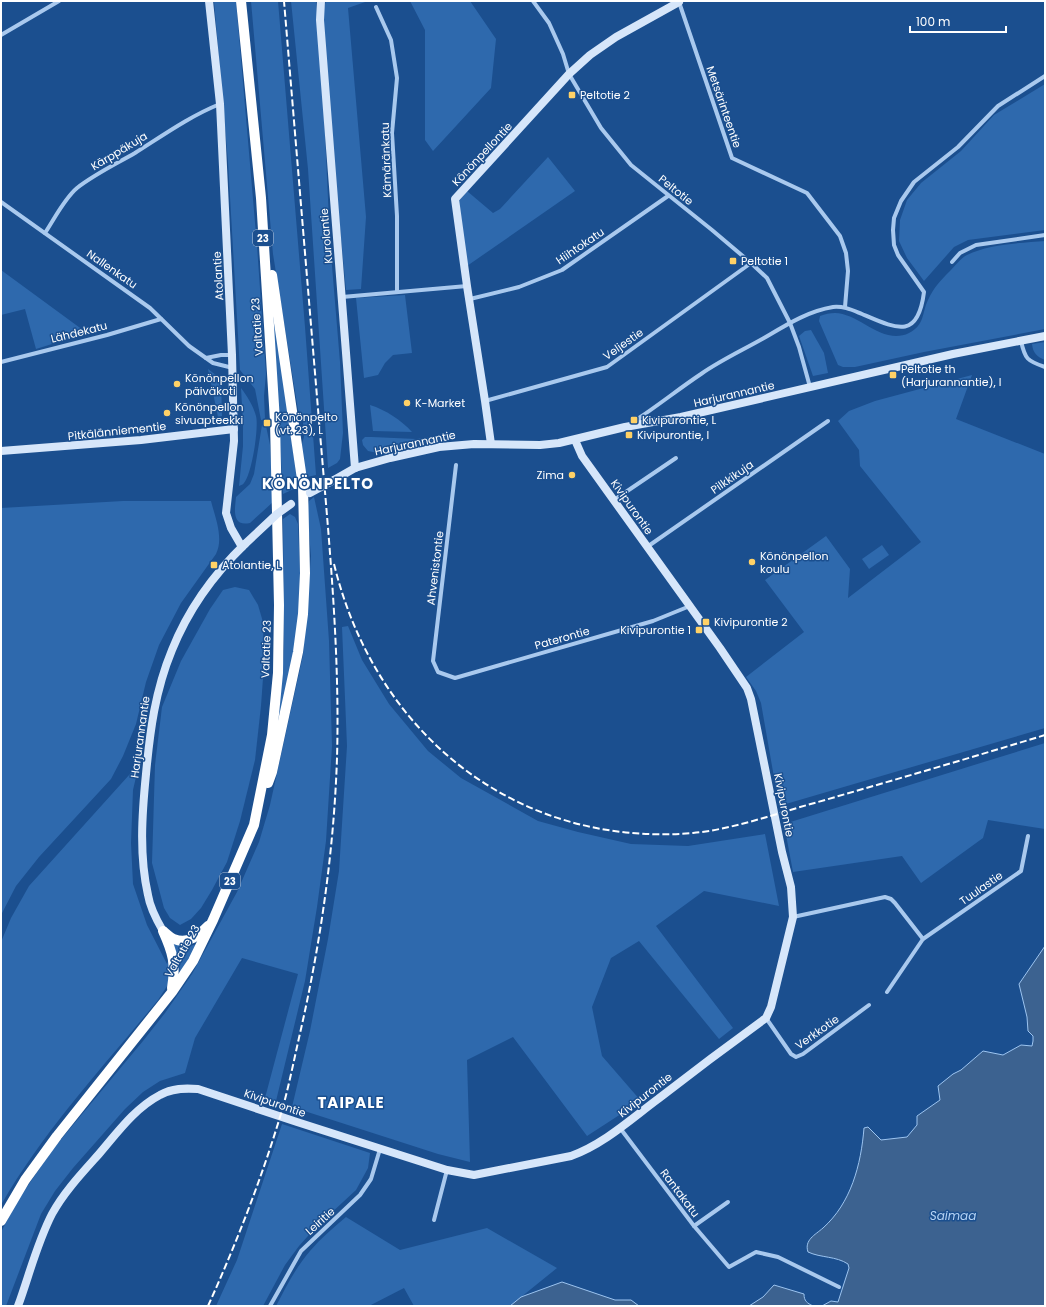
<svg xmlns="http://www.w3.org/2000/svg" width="1046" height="1307" font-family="Poppins,sans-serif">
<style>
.green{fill:#2e69ad}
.water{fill:#3c6290;stroke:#9cc4f0}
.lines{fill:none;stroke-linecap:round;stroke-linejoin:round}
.street{stroke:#a9c9ee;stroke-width:4}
.secondary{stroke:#d6e6fa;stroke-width:8}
.highway{stroke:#fff;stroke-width:10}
.rail{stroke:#fff;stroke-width:2;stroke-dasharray:7 3;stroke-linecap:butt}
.secondary-bridge{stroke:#d6e6fa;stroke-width:8}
.poi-dot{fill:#ffd166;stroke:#1b4f8f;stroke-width:1.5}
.labels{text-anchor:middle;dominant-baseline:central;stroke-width:3;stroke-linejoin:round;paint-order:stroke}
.shield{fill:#1b4f8f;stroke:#bbcadd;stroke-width:1}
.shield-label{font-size:10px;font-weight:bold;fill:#fff}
.poi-label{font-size:11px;fill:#fff;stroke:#1b4f8f;text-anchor:start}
.street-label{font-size:11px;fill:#fff;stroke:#1b4f8f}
.water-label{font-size:12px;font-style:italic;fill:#b5d3f5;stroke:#1b4f8f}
.district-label{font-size:15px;font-weight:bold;letter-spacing:1px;fill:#fff;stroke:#1b4f8f}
</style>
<rect width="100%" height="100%" fill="#1b4f8f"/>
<!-- green -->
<g class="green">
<path d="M214,1H236L257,246L266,374L264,396L265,419L263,420H261L255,389L240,370L228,162Z"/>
<path d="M251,1H278L305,327L316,475L307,477L305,475L301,447L304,437L303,421L298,410L273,254Z"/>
<path d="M291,1H316L323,91L330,242L340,362L343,433L340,459L337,463L328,468L308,169Z"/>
<path d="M326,1H368L348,8L366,217L361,289L346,290L320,20Z"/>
<path d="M410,1H470L496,39L491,88L433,151L425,140V30Z"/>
<path d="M1045,84V230L968,240L954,247L924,281L907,258L899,241L900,220L907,200L921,183L961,151L994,115Z"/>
<path d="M548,157L575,191L467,266L459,201L467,191L493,213L500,209Z"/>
<path d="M1045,241V329L924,352L855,367H843L838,365L819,321L820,316C825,314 830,313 835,313C859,313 883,346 909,333C925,325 922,312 928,300C934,287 940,281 950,271C955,266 961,258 967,255C989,244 1021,243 1045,241Z"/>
<path d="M1,270L87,333L36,349L25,309L1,315Z"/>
<path d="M405,295L412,353L393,355L385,363L378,375L364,378L356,298Z"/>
<path d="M272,299L298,487L283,494Z"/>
<path d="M811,330L824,353L828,373L813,376L799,336L805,331Z"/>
<path d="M1045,342V360C1037,357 1033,353 1032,344Z"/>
<path d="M208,369L221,379L222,416L218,417Z"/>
<path d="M972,375L956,419L1045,454V728L779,806L761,703L756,691L746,677L804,632L765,580L826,536L850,569L848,598L921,542L860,466L859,450L838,421L849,411L875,401Z"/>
<path d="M241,388C247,396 253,405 256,416C259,427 252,474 244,483C243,485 240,485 239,486L243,446V423Z"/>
<path d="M370,405C386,410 401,420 412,432L373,431Z"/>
<path d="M262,425L266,426L270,445L273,502L250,523C231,527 235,509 236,497L250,484L254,474Z"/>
<path d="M454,435V439L420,443L378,453L368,451L363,445L362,440L365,437H372L416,439Z"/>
<path d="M314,497L321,529L329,641L332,746L326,841L317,907L305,981L276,1101L265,1098L298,974L242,958L195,1038L185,1073L160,1081L143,1092L125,1109L73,1168L55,1191L41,1214L6,1306H1V1232L18,1200L53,1149L143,1041L165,1013L192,974L237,892L259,842L270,805L303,655L311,556L307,510L309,501Z"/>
<path d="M123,501H211C215,517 224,538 216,554L181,603L159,645L146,682L136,724L123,756L111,779L39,857L16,886L1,915V508Z"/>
<path d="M290,514L295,517L298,524L301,595L294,651L277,735L284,651L283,519Z"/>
<path d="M882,545L889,555L869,569L862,559Z"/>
<path d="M235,587L249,590L258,605L263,622L264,664L261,706L255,760L240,821L227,862L212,890L201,908L191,919L180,925L170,918L164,908L152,863L155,765L162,707L181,661L210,609L223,590Z"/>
<path d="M348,626L362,660L389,704L428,751L461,778L538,821L578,832L631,844L688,846L765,834L779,906L704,891L656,926L733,1028L719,1039L639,941L611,958L592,1007L602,1056L641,1101L587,1136L513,1037L467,1060L470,1162L438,1154L292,1107L310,1031L328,939L339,871L347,746L342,627Z"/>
<path d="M1045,743V829L988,820L983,838L921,883L902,856L793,872L784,824Z"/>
<path d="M139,764L133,790L131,843L133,884L147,925L167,964L170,956L169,983L158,1000C104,1066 44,1130 1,1205V942L11,918L29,886Z"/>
<path d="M170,941C180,946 188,947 198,944L180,973L179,963Z"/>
<path d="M282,1124L370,1153L368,1168L356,1190L316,1227L299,1246L285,1265L263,1306H216L237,1260Z"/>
<path d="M346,1217L400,1250L487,1228L557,1268L510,1306H414L404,1288L369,1306H276C286,1287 296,1267 310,1251C321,1238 334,1227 346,1217Z"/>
</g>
<!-- water -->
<g class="water">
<path d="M1045,946V1306H822L831,1301L838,1302L849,1268L848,1264C836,1256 821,1258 808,1252C804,1240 815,1235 823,1228C851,1203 861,1165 864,1128L868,1127L881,1140L907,1137L917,1125V1116L940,1100L938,1086L953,1074L961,1070L983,1051L1003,1055L1021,1045L1032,1046L1033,1041V1036L1028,1031L1027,1017L1019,984Z"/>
<path d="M562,1282L615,1300H631L639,1306H510L521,1297Z"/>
<path d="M774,1285L804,1294C804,1301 807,1303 813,1306H749L763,1297Z"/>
</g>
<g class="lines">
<!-- street -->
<g class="street">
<path d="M533,1L549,23L563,54L569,74L601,128L631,165L712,230L751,263L767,278L790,323L799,347L810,387"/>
<path d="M679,2L732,158L807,193L840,236L846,253L848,271L845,307"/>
<path d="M376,7L391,40L397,78L392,133L397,216V292"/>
<path d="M1,35L59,1"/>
<path d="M1,202L150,308L189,346L213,363L233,368"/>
<path d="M45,233C55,218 64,199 77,188C95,174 116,164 135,153C162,136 190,116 220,104"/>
<path d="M952,262L960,253L976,245L1045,235"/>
<path d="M342,297L467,286"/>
<path d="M470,299L519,287L562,270L668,196"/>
<path d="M1021,341C1025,359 1027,361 1045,367"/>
<path d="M206,358L221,355H232"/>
<path d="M1,362L107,335L161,319"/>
<path d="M485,401L607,367L751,263"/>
<path d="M639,425V418C660,404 680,388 701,374C721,360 743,350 764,338C786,325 808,311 833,307C844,306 852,310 862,314C897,329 918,340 924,292L898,255L894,245L893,230L894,218L901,201L914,182L958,147L998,106L1045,76"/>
<path d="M456,465L433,661L438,672L455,678L653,621L690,606"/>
<path d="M614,500L676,458"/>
<path d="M647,547L828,421"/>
<path d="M793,917L885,897L891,899L895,903L923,939"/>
<path d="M887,992L923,939L1021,871L1028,836"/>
<path d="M766,1018L791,1054L796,1057L803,1054L869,1005"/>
<path d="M620,1128L694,1226L729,1267L756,1252L778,1257L839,1287"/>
<path d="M434,1220L447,1170"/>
<path d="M694,1226L728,1202"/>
<path d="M270,1306L301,1251L360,1195L371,1179L380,1149"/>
</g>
<!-- secondary -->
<g class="secondary">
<path d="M209,1L220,104L232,355L234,441L226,513L231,528L242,547"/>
<path d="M321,1L320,20L355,468"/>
<path d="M491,444L485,401L467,286L455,199L569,74L590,55L616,37L679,2"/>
<path d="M1,451L141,440L234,429"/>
<path d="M334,480L355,468L390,458L439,447L474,444L540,445L559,443L625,427L681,417L953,354L1045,336"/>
<path d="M163,931C156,919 150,908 148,895C139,855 142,814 146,774C150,731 155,691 172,650C188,610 215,573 245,544"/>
<path d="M18,1306C29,1276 37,1243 52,1214C64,1192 82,1173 99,1154C117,1133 135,1108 160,1095C172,1088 185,1088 198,1089L297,1122L447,1170L474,1175L571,1156C604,1144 631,1119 658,1099C694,1071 730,1044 766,1018L771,1007L793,917L791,887L782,852L751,699L747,688L720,648L582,456L575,440"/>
</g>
<!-- highway -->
<g class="highway">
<path d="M268,783L272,772L298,652L303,614L305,573L303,486L272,275"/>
<path d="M163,931C173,953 176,964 172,988"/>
<path d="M164,932C167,934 170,938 174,939C188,945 199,935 208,926"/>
<path d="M1,1221L25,1180L57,1136L172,992L193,961L213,920L254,825L272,735L278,673L279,605L275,421L261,198L241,1"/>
</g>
<!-- rail -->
<g class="rail">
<path d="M334,564C375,733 515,848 693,833C735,829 777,813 818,802C894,780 970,758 1045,735"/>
<path d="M208,1306C237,1242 263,1175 283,1107C290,1081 295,1055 301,1029C321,940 334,849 337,758C340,650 329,541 320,433C308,289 296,145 284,1"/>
</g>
<!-- secondary-bridge -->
<g class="secondary-bridge">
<path d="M310,493L334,480"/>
<path d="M245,544L277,514L291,504"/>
</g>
</g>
<!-- markers -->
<g class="poi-dot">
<rect x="568" y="91" width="8" height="8" rx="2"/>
<rect x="729" y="257" width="8" height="8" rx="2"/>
<rect x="889" y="371" width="8" height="8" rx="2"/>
<circle cx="177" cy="384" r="4"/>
<circle cx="407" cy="403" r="4"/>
<circle cx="167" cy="413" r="4"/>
<rect x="630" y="416" width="8" height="8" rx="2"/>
<rect x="263" y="419" width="8" height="8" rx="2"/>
<rect x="625" y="431" width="8" height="8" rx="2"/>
<circle cx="572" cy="475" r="4"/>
<circle cx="752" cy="562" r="4"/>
<rect x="210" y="561" width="8" height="8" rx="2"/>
<rect x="702" y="618" width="8" height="8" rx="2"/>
<rect x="695" y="626" width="8" height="8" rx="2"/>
</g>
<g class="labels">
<!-- shield labels -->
<g class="shield">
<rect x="253" y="230" width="20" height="16" rx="3"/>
<rect x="220" y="873" width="20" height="16" rx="3"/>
</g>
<g class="shield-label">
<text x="263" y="238">23</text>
<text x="230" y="881">23</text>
</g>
<!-- poi labels -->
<g class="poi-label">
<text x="580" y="95">Peltotie 2</text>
<text x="741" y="261">Peltotie 1</text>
<text x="901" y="369">Peltotie th<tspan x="901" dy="13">(Harjurannantie), I</tspan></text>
<text x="185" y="378">Könönpellon<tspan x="185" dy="13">päiväkoti</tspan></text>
<text x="415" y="403">K-Market</text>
<text x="175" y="407">Könönpellon<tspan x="175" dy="13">sivuapteekki</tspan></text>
<text x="275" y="417">Könönpelto<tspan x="275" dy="13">(vt. 23), L</tspan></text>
<text x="642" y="420">Kivipurontie, L</text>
<text x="637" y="435">Kivipurontie, I</text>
<text x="564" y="475" text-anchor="end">Zima</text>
<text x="760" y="556">Könönpellon<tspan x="760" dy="13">koulu</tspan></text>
<text x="222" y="565">Atolantie, L</text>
<text x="714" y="622">Kivipurontie 2</text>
<text x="691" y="630" text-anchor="end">Kivipurontie 1</text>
</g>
<!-- street labels -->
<g class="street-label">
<text transform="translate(724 107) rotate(71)">Metsärinteentie</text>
<text transform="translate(119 151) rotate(-31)">Kärppäkuja</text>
<text transform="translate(482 154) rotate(-47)">Könönpellontie</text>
<text transform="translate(386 160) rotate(-92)">Kämäränkatu</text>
<text transform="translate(676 190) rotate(39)">Peltotie</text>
<text transform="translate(326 236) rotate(-95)">Kurolantie</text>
<text transform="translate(580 246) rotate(-34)">Hiihtokatu</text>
<text transform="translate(112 269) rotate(35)">Nallenkatu</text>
<text transform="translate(218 276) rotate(-93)">Atolantie</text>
<text transform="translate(257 327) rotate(-94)">Valtatie 23</text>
<text transform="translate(79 332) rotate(-14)">Lähdekatu</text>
<text transform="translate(623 344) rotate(-35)">Veljestie</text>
<text transform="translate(734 394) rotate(-13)">Harjurannantie</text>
<text transform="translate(117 431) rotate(-6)">Pitkälänniementie</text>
<text transform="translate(415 443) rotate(-12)">Harjurannantie</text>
<text transform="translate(732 477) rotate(-35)">Pilkkikuja</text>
<text transform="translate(632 507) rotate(55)">Kivipurontie</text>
<text transform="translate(435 568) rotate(-83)">Ahvenistontie</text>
<text transform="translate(562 638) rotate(-16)">Paterontie</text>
<text transform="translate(266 649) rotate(-88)">Valtatie 23</text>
<text transform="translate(140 737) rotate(-82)">Harjurannantie</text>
<text transform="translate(784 805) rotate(79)">Kivipurontie</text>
<text transform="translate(981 888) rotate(-35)">Tuulastie</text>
<text transform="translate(182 951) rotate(-60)">Valtatie 23</text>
<text transform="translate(817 1032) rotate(-35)">Verkkotie</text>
<text transform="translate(645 1095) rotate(-38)">Kivipurontie</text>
<text transform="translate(275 1103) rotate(19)">Kivipurontie</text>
<text transform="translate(680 1193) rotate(53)">Rantakatu</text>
<text transform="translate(320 1221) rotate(-42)">Leiritie</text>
</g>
<!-- water labels -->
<g class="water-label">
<text x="953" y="1215">Saimaa</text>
</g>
<!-- district labels -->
<g class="district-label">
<text x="318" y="483">KÖNÖNPELTO</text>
<text x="351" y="1102">TAIPALE</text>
</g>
</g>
<!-- border -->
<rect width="1046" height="1307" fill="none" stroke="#ffffff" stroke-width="4"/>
<!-- scale -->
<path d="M910 26v6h96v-6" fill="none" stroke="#ffffff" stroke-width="2"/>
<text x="916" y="26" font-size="12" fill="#ffffff" stroke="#1b4f8f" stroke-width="3" paint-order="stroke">100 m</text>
</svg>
